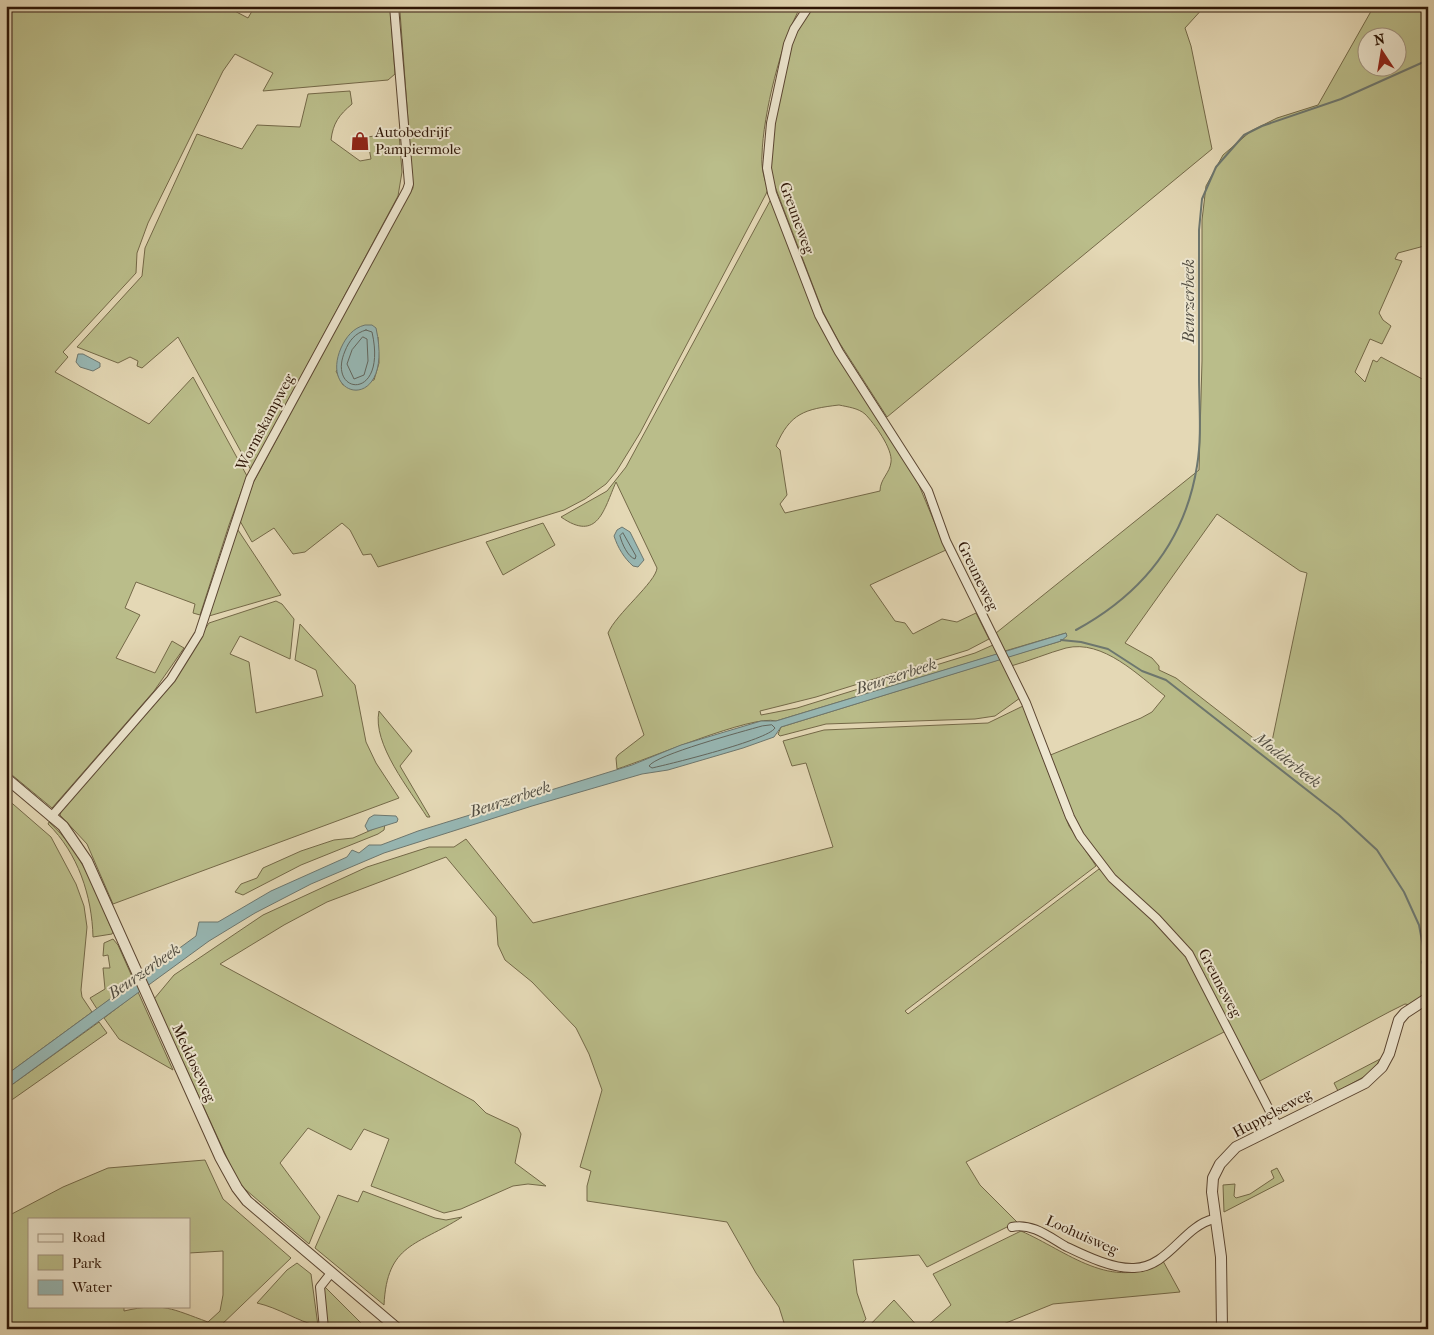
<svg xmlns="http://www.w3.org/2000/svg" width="1434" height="1335" font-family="'IM FELL French Canon',serif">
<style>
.green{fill:#babd8a;stroke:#746948;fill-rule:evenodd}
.water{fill:#97b8b5;stroke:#6d776f}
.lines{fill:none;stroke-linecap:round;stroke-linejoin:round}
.shore{stroke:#62665e;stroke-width:1}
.stream{stroke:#6d776f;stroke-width:2}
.minor-casing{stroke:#5b4632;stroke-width:10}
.tertiary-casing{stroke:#5b4632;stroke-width:12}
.minor{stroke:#ede6cf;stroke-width:8}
.tertiary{stroke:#ede6cf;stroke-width:10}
.labels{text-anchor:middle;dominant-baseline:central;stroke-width:4;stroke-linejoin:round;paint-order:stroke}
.poi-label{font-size:15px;fill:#2d1506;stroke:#ede6cf;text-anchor:start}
.street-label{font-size:15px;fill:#2d1506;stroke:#ede6cf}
.water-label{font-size:16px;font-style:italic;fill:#524e43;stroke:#ede6cf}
</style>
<rect width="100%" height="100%" fill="#e4d8b5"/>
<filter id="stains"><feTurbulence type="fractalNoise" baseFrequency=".004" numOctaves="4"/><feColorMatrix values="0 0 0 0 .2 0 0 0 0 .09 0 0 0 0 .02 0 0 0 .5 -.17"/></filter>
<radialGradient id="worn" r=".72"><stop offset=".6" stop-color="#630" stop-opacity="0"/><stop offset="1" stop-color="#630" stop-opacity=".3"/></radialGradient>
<!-- green -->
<g class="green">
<path d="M6,6H225L248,18L255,6H390L395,74L388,80L263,91L273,73L235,54L223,71L148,223L137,253L136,273L63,352L68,357L55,372L149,424L193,377L247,476L229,525L200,615L193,613L195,604L136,582L125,608L140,615L116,658L155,673L172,641L184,648L154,691L52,808L6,770Z"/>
<path d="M397,6H801C781,41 763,115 762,155C761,167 764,178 768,189L766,194L640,433L616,472L606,484L585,499L564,510L378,567L371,554L363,555L350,530L342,523L305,552L293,554L274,528L252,542L240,521L253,483L287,420L308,375L413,188L400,12ZM378,337L379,363L374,380L343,385L336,371Z"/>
<path d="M810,6H1205L1185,28L1191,46L1212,149L887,417L839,342L823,312L771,176L768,157L788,55L797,28Z"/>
<path d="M1374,6H1428V245L1398,253L1395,259L1402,261L1379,313L1383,320L1391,326L1382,344L1370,339L1355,372L1365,382L1373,360L1377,362L1381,357L1428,382V995L1410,1005L1405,1004L1389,1012L1258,1082L1199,967L1087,848L1048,756L1141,718L1152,712L1165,696C1139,676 1103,639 1066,648C1048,653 1029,661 1011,666L1007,657L1061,641L1066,633L1005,651L996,633L1199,470L1202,361V220L1206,186L1223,155L1251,131L1277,118L1318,105ZM1366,38H1396V68H1366ZM1217,514L1300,571L1307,573L1270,751L1176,678L1159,670V666L1152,658L1125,643Z"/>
<path d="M350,91L352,104C339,115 333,123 331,140L360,161L371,159L367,137L399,133L402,172L398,196L251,470L178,337L142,368L137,366L138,361L130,357L118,363L77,347L142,276L145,248L197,134L242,149L257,125L300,127L308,94Z"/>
<path d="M771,199L818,322L916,478L946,550L870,585L895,621L905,623L913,634L942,619L957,622L976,613L989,639L968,650L816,697L760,711L761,715L797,708L975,653L993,645L998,654L776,721C753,714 646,760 617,769L616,758L618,755L644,735L608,633C616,614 656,582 657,568L616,482C604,509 598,543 561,517L607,491L626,467ZM839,405C848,407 858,408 865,414C874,423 893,449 891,462C890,473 880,479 880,491L785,513L780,504L787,495L780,450L776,446C790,413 805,409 839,405Z"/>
<path d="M543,523L555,545L503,575L486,542Z"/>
<path d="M236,527L281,595L209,616Z"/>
<path d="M276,601L282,604L294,619L290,659L240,636L230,654L249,662L256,713L323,696L316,670L295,660L300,624L355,685L366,742L376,763L399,798L113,904L87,844L60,815L61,811L162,693L209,623Z"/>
<path d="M1001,659L1020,698L995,716L975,719L826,724L780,736L778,734L781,727Z"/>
<path d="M1023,706L1069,826L1096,866L905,1011L908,1014L1099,869L1154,922L1186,956L1226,1031L966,1162L980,1185L1017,1222L927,1267L919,1255L853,1260L857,1293L866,1319L857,1329H786L779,1307L756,1273L727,1222L587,1201V1186L591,1171L580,1167L602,1090L589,1054L576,1028L532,982L505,960L498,945L496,917L446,857L327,902L284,925L220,964L474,1101L486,1113L518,1128L521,1134L515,1163L546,1186L528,1184L513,1186L461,1209L444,1213L371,1186L389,1139L364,1129L351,1150L308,1128L280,1163L320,1217L309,1244L239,1184L154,999L174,975L263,915L367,867L429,847H454L466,839L533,923L833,847L806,763L792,766L783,741L824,730L988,723Z"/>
<path d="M379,711L412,751L400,766L430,817H427C410,790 372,744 379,711Z"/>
<path d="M6,798L51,837L76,884L84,906L87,927L81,990L82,997L92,1012L6,1075Z"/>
<path d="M49,822C82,851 96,893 113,932L112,934L93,937C92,896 78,853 48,824Z"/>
<path d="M385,824L384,830L378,834L301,865L243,895L235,892L241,884L257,878L263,868L301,851L334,840L353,838Z"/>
<path d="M113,939L118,945L134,981L97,1009L90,998L105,989L103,968H110L108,955L103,956L104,943Z"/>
<path d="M138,992L173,1070L119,1039L104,1018Z"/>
<path d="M99,1022L107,1033L6,1104V1089Z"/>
<path d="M1382,1058L1369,1074L1338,1091L1334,1083Z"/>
<path d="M205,1160L223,1199L291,1258L217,1329H42L40,1326L6,1329L8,1216L63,1187L108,1168ZM29,1219H189V1253L223,1251V1295L220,1311L208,1322C172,1309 163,1302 124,1311V1306H29Z"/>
<path d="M1277,1168L1284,1181L1224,1212L1223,1185L1235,1184L1234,1196L1236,1198L1250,1194L1274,1178L1271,1171Z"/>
<path d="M363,1191L435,1218L446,1220L462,1217C417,1246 387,1243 384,1305L315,1248L338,1195L358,1202Z"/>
<path d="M1021,1231C1067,1251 1112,1293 1163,1261L1180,1292L1053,1304L991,1329H923L951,1305L933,1274Z"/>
<path d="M297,1263L311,1274L318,1326C297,1321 279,1308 257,1303L287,1270Z"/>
<path d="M325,1287L367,1329H327L322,1294Z"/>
<path d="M894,1300L920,1329H866Z"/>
</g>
<!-- water -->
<g class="water">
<path d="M365,325H372L376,328C395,414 318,401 341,348C346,337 353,328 365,325Z"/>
<path d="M78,354H83L100,363V367L93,371L80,367L76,362Z"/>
<path d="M622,527L630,532L644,560L638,567L633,566C624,558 618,548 614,536L617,530Z"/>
<path d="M1066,633L1067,636L1061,641L781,727L774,737L743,748L668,770L642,774L532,806L384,853L311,884L255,913L209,941L6,1089V1075L196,936L199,922H218L271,891L347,857L352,850L359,853L369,845H381L418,831L632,765L681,745L761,721H776Z"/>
<path d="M374,815L396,816L398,819L397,822L368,831L365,826L369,818Z"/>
</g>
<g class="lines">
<!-- shore -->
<g class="shore">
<path d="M366,330L372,332C388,403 326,395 345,351C349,341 355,333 366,330Z"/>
<path d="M363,337L367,339L368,361L364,375L354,379L347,364L352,350Z"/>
<path d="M623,533L636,556L635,559C628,557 622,544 620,536Z"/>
<path d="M772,725L775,728C768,740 670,764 652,768L649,766C655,755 744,731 762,726Z"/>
</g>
<!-- stream -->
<g class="stream">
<path d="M1076,630C1142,594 1185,542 1197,466C1202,436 1199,405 1199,375C1199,327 1199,278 1199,230L1202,199L1216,167L1244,135L1262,126L1341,99L1428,60"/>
<path d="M1061,640L1081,642L1108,649L1142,671L1166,680L1339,815L1377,850L1404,892L1419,925L1425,957L1422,962L1428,976"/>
</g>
<!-- minor casing -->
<g class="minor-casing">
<g id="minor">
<path d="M809,6L794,29L788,44L771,123L767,168L772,193L819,315L839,352L928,491L946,541L1026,703L1070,817L1080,836L1112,878L1156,918L1189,954L1277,1125"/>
<path d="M51,817L171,679L199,634L250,479L407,190L409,184L394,6"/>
<path d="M1012,1227C1032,1223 1048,1236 1065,1246C1084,1255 1112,1269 1134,1268C1169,1267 1183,1226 1214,1219"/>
<path d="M324,1329L320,1287L331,1273"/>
</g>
</g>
<!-- tertiary casing -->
<g class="tertiary-casing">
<g id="tertiary">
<path d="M6,778L63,826L87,861L220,1157L237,1188L247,1201L398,1329"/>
<path d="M1222,1329L1221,1257L1212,1192L1213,1178L1220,1164L1236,1147L1365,1083L1382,1067L1389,1054L1399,1020L1405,1013L1428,998"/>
</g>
</g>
<!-- minor -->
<use href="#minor" class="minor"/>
<!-- tertiary -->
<use href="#tertiary" class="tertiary"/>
</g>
<!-- icons -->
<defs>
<g id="shop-bare" transform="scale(1.5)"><path d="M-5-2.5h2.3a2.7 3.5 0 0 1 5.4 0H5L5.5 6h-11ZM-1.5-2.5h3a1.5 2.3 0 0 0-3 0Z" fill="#8f2418" stroke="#ede6cf" stroke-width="2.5" paint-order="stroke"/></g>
</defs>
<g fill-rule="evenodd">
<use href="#shop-bare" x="360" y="141"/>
</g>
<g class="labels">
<!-- poi labels -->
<g class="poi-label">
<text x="375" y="132">Autobedrijf<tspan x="375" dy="17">Pampiermole</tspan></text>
</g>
<!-- street labels -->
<g class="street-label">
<text transform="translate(797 218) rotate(70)">Greuneweg</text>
<text transform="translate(265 422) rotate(-62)">Wormskampweg</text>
<text transform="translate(978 576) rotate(64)">Greuneweg</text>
<text transform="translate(1220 983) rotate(62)">Greuneweg</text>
<text transform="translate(194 1063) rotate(65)">Meddoseweg</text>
<text transform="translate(1272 1113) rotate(-28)">Huppelseweg</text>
<text transform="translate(1082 1235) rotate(24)">Loohuisweg</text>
</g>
<!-- water labels -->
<g class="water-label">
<text transform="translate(1188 301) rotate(-90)">Beurzerbeek</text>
<text transform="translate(896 676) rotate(-18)">Beurzerbeek</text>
<text transform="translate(1288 760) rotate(38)">Modderbeek</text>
<text transform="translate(510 799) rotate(-18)">Beurzerbeek</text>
<text transform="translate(144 971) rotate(-35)">Beurzerbeek</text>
</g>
</g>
<!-- margin -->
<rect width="1434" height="1335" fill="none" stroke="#e4d8b5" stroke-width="25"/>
<rect x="8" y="8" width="1419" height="1320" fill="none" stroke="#2d1506" stroke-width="2.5"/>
<rect x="12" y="12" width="1409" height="1310" fill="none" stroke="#2d1506"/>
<!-- legend -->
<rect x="28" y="1218" width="162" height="90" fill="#ede6cf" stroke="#a0927f"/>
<rect x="38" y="1234" width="25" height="8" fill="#ede6cf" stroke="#a0927f"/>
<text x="72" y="1242" font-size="15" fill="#2d1506">Road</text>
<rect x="38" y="1255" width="25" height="15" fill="#babd8a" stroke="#a0927f"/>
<text x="72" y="1268" font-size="15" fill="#2d1506">Park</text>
<rect x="38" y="1280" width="25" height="15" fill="#97b8b5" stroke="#a0927f"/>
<text x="72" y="1292" font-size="15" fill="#2d1506">Water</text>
<!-- north arrow -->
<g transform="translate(1382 52) rotate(348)"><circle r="24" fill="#ede6cf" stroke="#a0927f"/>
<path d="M0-4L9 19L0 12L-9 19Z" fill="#8f2418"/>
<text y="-8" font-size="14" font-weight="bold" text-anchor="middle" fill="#2d1506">N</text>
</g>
<rect width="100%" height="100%" filter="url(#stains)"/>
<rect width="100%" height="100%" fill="url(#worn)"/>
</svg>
